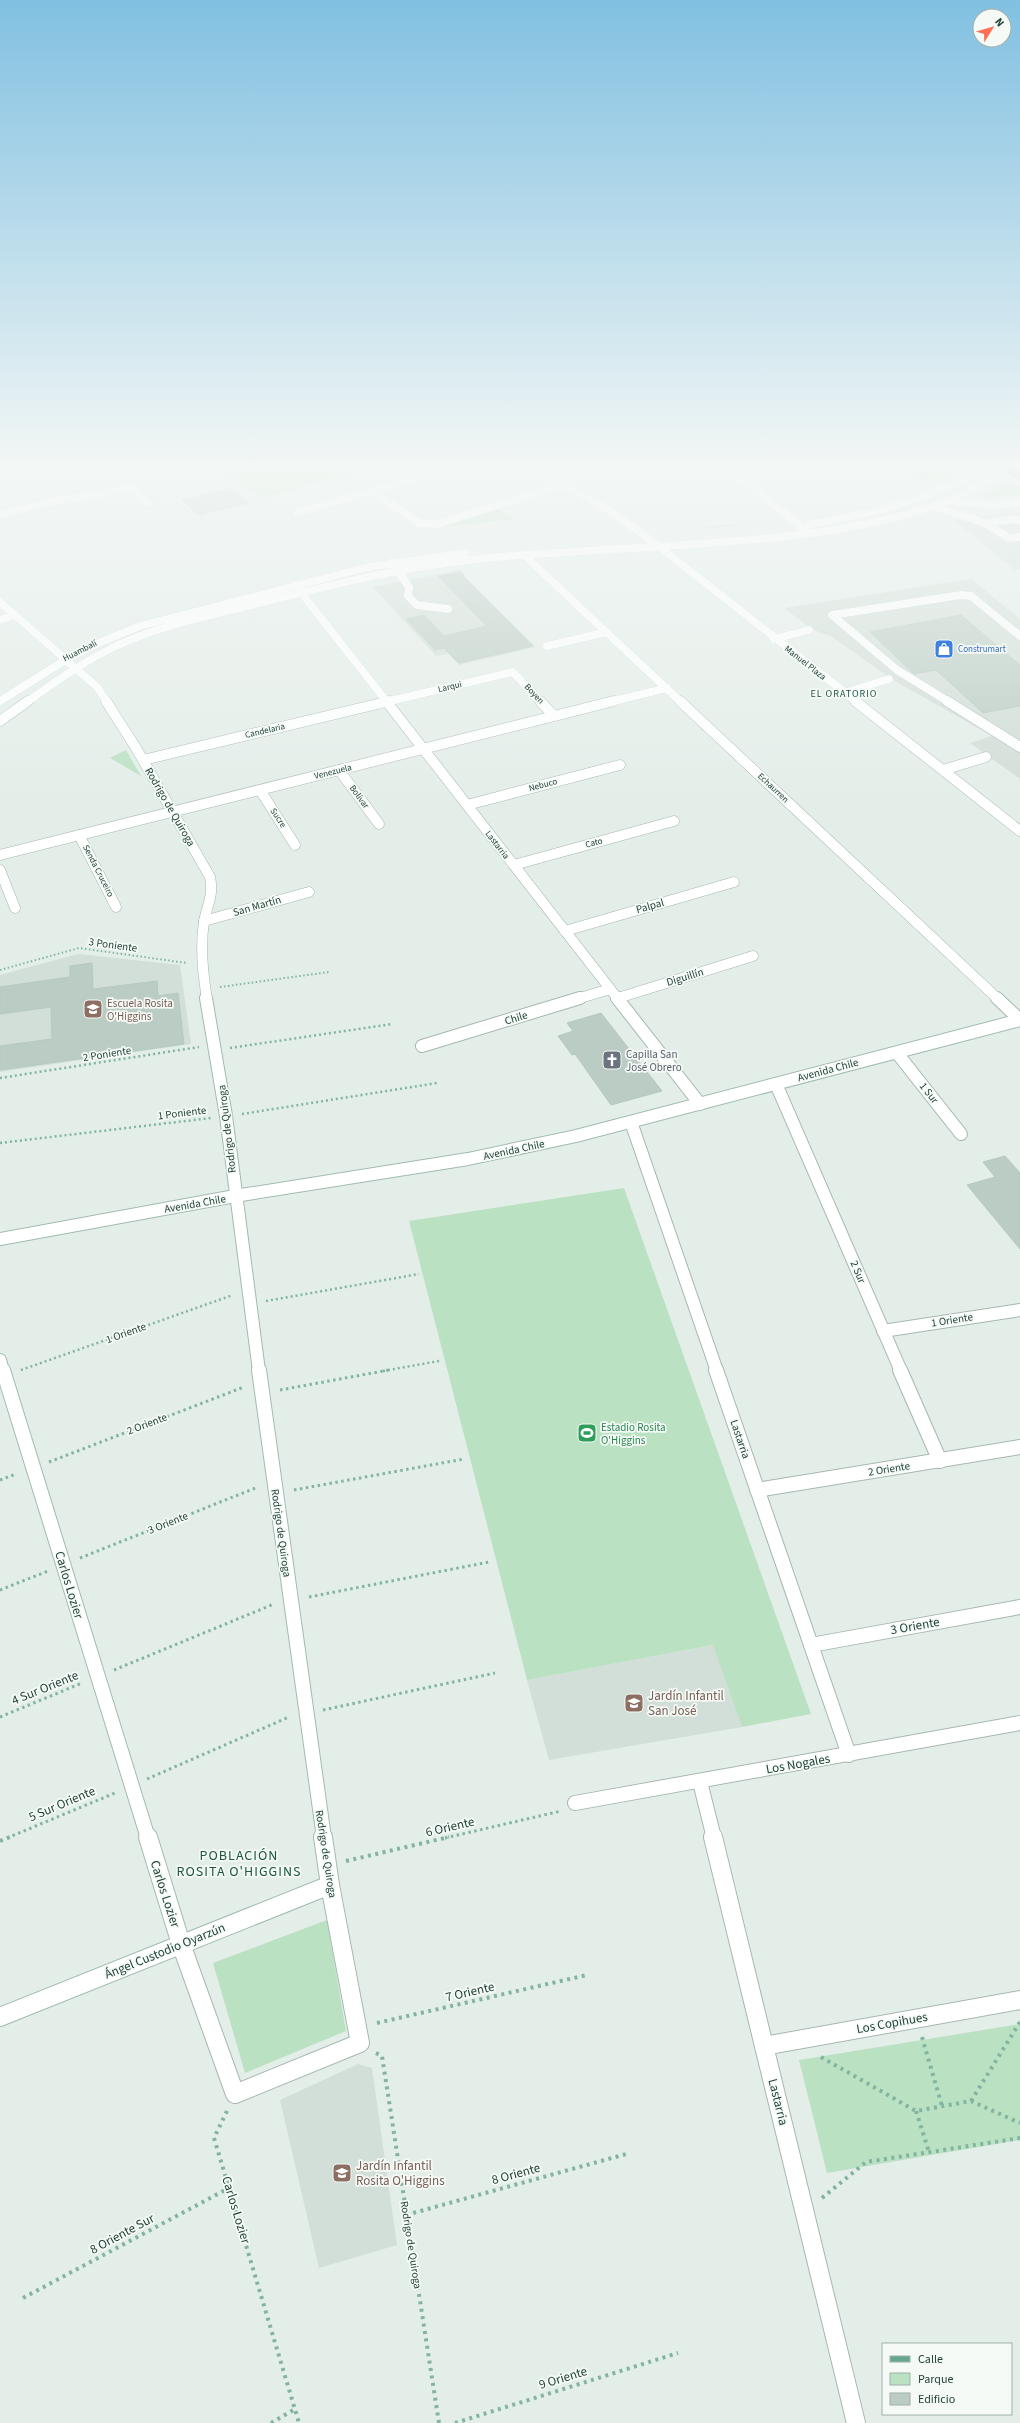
<svg xmlns="http://www.w3.org/2000/svg" width="1020" height="2423" font-family="'Source Sans 3',sans-serif">
<style>
.built{fill:#d2ded8}
.green{fill:#bbe1c3}
.building{fill:#bbccc4;stroke:#b5c9bf}
.lines{fill:none;stroke-linecap:round;stroke-linejoin:round}
.lane-far1-casing{stroke:#a6b7b0;stroke-width:8}
.lane-casing{stroke:#a6b7b0;stroke-width:11}
.street-far4-casing{stroke:#a6b7b0;stroke-width:8}
.street-far3-casing{stroke:#a6b7b0;stroke-width:11}
.street-far2-casing{stroke:#a6b7b0;stroke-width:14}
.street-far1-casing{stroke:#a6b7b0;stroke-width:16}
.street-casing{stroke:#a6b7b0;stroke-width:20}
.secondary-far4-casing{stroke:#a1bbb0;stroke-width:8}
.secondary-far3-casing{stroke:#a1bbb0;stroke-width:11}
.secondary-far2-casing{stroke:#a1bbb0;stroke-width:14}
.secondary-far1-casing{stroke:#a1bbb0;stroke-width:16}
.secondary-casing{stroke:#a1bbb0;stroke-width:20}
.primary-casing{stroke:#c1cac7;stroke-width:8}
.path-far4{stroke:#82b4a1;stroke-width:1.5;stroke-dasharray:1 2;stroke-linecap:butt}
.path-far3{stroke:#82b4a1;stroke-width:2;stroke-dasharray:1.5 2.5;stroke-linecap:butt}
.path-far2{stroke:#82b4a1;stroke-width:2.5;stroke-dasharray:2 3;stroke-linecap:butt}
.path-far1{stroke:#82b4a1;stroke-width:3;stroke-dasharray:2.5 3.5;stroke-linecap:butt}
.path{stroke:#82b4a1;stroke-width:4;stroke-dasharray:3 4.5;stroke-linecap:butt}
.lane-far1{stroke:#fff;stroke-width:8}
.lane{stroke:#fff;stroke-width:10}
.street-far4{stroke:#fff;stroke-width:8}
.street-far3{stroke:#fff;stroke-width:10}
.street-far2{stroke:#fff;stroke-width:12}
.street-far1{stroke:#fff;stroke-width:14}
.street{stroke:#fff;stroke-width:18}
.secondary-far4{stroke:#fff;stroke-width:8}
.secondary-far3{stroke:#fff;stroke-width:10}
.secondary-far2{stroke:#fff;stroke-width:12}
.secondary-far1{stroke:#fff;stroke-width:14}
.secondary{stroke:#fff;stroke-width:18}
.primary{stroke:#65a791;stroke-width:8}
.labels{text-anchor:middle;dominant-baseline:central;stroke-width:3.5;stroke-linejoin:round;paint-order:stroke}
.far-shop-label{font-size:9px;fill:#366cbe;stroke:#f5faf7;text-anchor:start}
.far-street-label{font-size:9px;fill:#214237;stroke:#f5faf7}
.far-neighbourhood-label{font-size:10px;letter-spacing:1px;fill:#1b5643;stroke:#f5faf7}
.street-label{font-size:11px;fill:#214237;stroke:#f5faf7}
.education-label{font-size:11px;fill:#785e54;stroke:#f5faf7;text-anchor:start}
.worship-label{font-size:11px;fill:#5b616d;stroke:#f5faf7;text-anchor:start}
.leisure-label{font-size:11px;fill:#27864d;stroke:#f5faf7;text-anchor:start}
.near-street-label{font-size:13px;fill:#214237;stroke:#f5faf7}
.near-education-label{font-size:13px;fill:#785e54;stroke:#f5faf7;text-anchor:start}
.near-neighbourhood-label{font-size:14px;letter-spacing:1px;fill:#1b5643;stroke:#f5faf7}
</style>
<rect width="100%" height="100%" fill="#e4eee9"/>
<!-- built -->
<g class="built">
<path d="M1020,512V569L1015,570L953,520Z"/>
<path d="M461,570L467,579L536,647L459,665L448,654L436,656L373,587Z"/>
<path d="M971,579L1020,619V779L970,743L992,736L893,680L832,637L812,629L784,608Z"/>
<path d="M78,954L180,965L191,1044L0,1072V975Z"/>
<path d="M714,1645L742,1727L549,1760L527,1680Z"/>
<path d="M358,2064L372,2068L397,2245L319,2268L280,2100Z"/>
</g>
<!-- green -->
<g class="green">
<path d="M216,465H378L263,498Z"/>
<path d="M958,466L961,469L924,483L912,473Z"/>
<path d="M1007,482L1014,483L1020,487V495L984,497L982,495Z"/>
<path d="M496,508L514,519L434,528Z"/>
<path d="M126,750L141,776L110,758Z"/>
<path d="M624,1188L811,1714L742,1727L713,1645L527,1680L409,1221Z"/>
<path d="M327,1920L346,2031L245,2073L213,1963Z"/>
<path d="M1020,2024V2140L827,2173L799,2060Z"/>
</g>
<!-- building -->
<g class="building">
<path d="M232,488L249,503L198,515L182,500Z"/>
<path d="M462,573L465,578L533,646L459,663L444,648L435,650L406,619L424,615L444,636L487,626L438,576Z"/>
<path d="M961,615L1020,665V706L983,713L936,670L914,674L870,632Z"/>
<path d="M92,963L93,989L157,981L158,996L178,993L184,1044L0,1070V1046L52,1039L51,1007L0,1014V987L70,977V966Z"/>
<path d="M601,1013L619,1036L662,1091L611,1105L575,1054L572,1055L558,1036L573,1031L567,1023Z"/>
<path d="M1005,1156L1020,1173V1249L967,1185L995,1177L983,1162Z"/>
</g>
<g class="lines">
<!-- lane-far1 casing -->
<g class="lane-far1-casing">
<g id="lane-far1">
<path d="M865,465L907,469L945,466"/>
<path d="M933,506L985,523L1009,538L1020,537"/>
<path d="M985,523L1016,519L1020,521"/>
<path d="M392,562L409,587L408,596L417,605L448,609"/>
<path d="M0,620L15,615"/>
<path d="M949,702L897,670L832,615L961,595L971,596L1020,636"/>
</g>
</g>
<!-- lane casing -->
<g class="lane-casing">
<path id="lane" d="M947,701L1020,747"/>
</g>
<!-- street-far4 casing -->
<g class="street-far4-casing">
<g id="street-far4">
<path d="M142,465L146,467"/>
<path d="M523,465L604,507L643,534L857,702"/>
<path d="M724,465L808,532"/>
<path d="M23,471L42,465"/>
<path d="M371,491L420,523L438,524L561,485"/>
<path d="M297,513L458,465"/>
<path d="M0,515L40,504L127,489H133L148,503"/>
<path d="M525,556L681,702"/>
<path d="M295,585L387,702"/>
<path d="M774,639L809,630"/>
<path d="M547,646L607,632"/>
<path d="M844,693L889,679"/>
<path d="M386,702L513,672L541,702"/>
<path d="M610,702L667,688"/>
</g>
</g>
<!-- street-far3 casing -->
<g class="street-far3-casing">
<g id="street-far3">
<path d="M386,701L618,999"/>
<path d="M540,701L554,716"/>
<path d="M680,701L998,999"/>
<path d="M855,701L1020,831"/>
<path d="M143,760L390,701"/>
<path d="M339,770L379,824"/>
<path d="M943,770L986,757"/>
<path d="M260,790L295,845"/>
<path d="M467,805L620,765"/>
<path d="M79,835L116,907"/>
<path d="M0,855L614,701"/>
<path d="M514,865L674,821"/>
<path d="M0,870L15,908"/>
<path d="M204,921L309,892"/>
<path d="M565,931L734,882"/>
<path d="M618,998L753,956"/>
<path d="M577,999L610,989"/>
</g>
</g>
<!-- street-far2 casing -->
<g class="street-far2-casing">
<g id="street-far2">
<path d="M617,998L700,1104"/>
<path d="M997,998L1020,1020"/>
<path d="M422,1046L580,998"/>
<path d="M897,1053L961,1134"/>
<path d="M776,1084L901,1371"/>
<path d="M631,1122L717,1371"/>
<path d="M883,1331L1020,1310"/>
</g>
</g>
<!-- street-far1 casing -->
<g class="street-far1-casing">
<g id="street-far1">
<path d="M716,1370L849,1755"/>
<path d="M900,1370L940,1461"/>
<path d="M757,1490L1020,1447"/>
<path d="M811,1645L1020,1607"/>
<path d="M700,1782L714,1838"/>
<path d="M575,1803L1020,1723"/>
</g>
</g>
<!-- street casing -->
<g class="street-casing">
<g id="street">
<path d="M713,1837L856,2423"/>
<path d="M181,1944L235,2094L360,2043L330,1885"/>
<path d="M764,2046L1020,2000"/>
</g>
</g>
<!-- secondary-far4 casing -->
<g class="secondary-far4-casing">
<g id="secondary-far4">
<path d="M948,501L992,505L1020,503"/>
<path d="M810,524C873,514 933,499 988,465"/>
<path d="M0,602L97,687L107,702"/>
<path d="M0,701L67,659L103,641L140,626L369,567L465,553"/>
<path d="M27,702C55,682 83,662 114,647C158,626 205,617 252,605C312,590 372,574 434,565C495,555 557,553 619,549C725,542 857,538 955,498C975,489 994,477 1013,465"/>
</g>
</g>
<!-- secondary-far3 casing -->
<g class="secondary-far3-casing">
<g id="secondary-far3">
<path d="M106,701L136,748L210,877C214,896 207,904 204,922C200,946 203,975 207,999"/>
<path d="M0,721L28,701"/>
</g>
</g>
<!-- secondary-far2 casing -->
<g class="secondary-far2-casing">
<g id="secondary-far2">
<path d="M206,998L226,1116L259,1371"/>
<path d="M0,1239L235,1196L468,1159L576,1136L1020,1020"/>
<path d="M0,1360L3,1371"/>
</g>
</g>
<!-- secondary-far1 casing -->
<g class="secondary-far1-casing">
<g id="secondary-far1">
<path d="M3,1370L148,1838"/>
<path d="M259,1370L324,1838"/>
</g>
</g>
<!-- secondary casing -->
<g class="secondary-casing">
<g id="secondary">
<path d="M148,1837L181,1944"/>
<path d="M0,2017L330,1885L323,1837"/>
</g>
</g>
<!-- primary casing -->
<g class="primary-casing">
<path id="primary" d="M1004,465L1020,476"/>
</g>
<!-- path-far4 -->
<path class="path-far4" d="M703,528L736,525"/>
<!-- path-far3 -->
<g class="path-far3">
<path d="M0,970L79,948L187,963"/>
<path d="M220,987L329,972"/>
</g>
<!-- path-far2 -->
<g class="path-far2">
<path d="M230,1048L392,1024"/>
<path d="M0,1078L199,1047"/>
<path d="M242,1114L437,1083"/>
<path d="M0,1143L211,1118"/>
<path d="M266,1301L419,1274"/>
<path d="M21,1370L233,1295"/>
<path d="M383,1371L439,1361"/>
</g>
<!-- path-far1 -->
<g class="path-far1">
<path d="M280,1390L389,1370"/>
<path d="M49,1462L244,1387"/>
<path d="M0,1480L16,1474"/>
<path d="M294,1490L464,1459"/>
<path d="M80,1558L258,1487"/>
<path d="M0,1590L48,1571"/>
<path d="M309,1597L489,1562"/>
<path d="M114,1670L274,1604"/>
<path d="M323,1710L495,1673"/>
<path d="M0,1717L82,1683"/>
<path d="M147,1779L289,1717"/>
<path d="M7,1838L115,1793"/>
<path d="M445,1838L561,1811"/>
</g>
<!-- path -->
<g class="path">
<path d="M0,1841L10,1837"/>
<path d="M346,1861L449,1837"/>
<path d="M377,2023L587,1975"/>
<path d="M922,2037L942,2106"/>
<path d="M376,2053L382,2056L439,2423"/>
<path d="M821,2057L916,2111L971,2101L1020,2123"/>
<path d="M971,2101L1020,2022"/>
<path d="M227,2111L214,2138L299,2423"/>
<path d="M916,2111L929,2152"/>
<path d="M822,2198L866,2162L1020,2138"/>
<path d="M406,2215L630,2153"/>
<path d="M23,2298L229,2188"/>
<path d="M271,2423L295,2409"/>
<path d="M455,2423L678,2353"/>
</g>
<!-- lane-far1 -->
<use href="#lane-far1" class="lane-far1"/>
<!-- lane -->
<use href="#lane" class="lane"/>
<!-- street-far4 -->
<use href="#street-far4" class="street-far4"/>
<!-- street-far3 -->
<use href="#street-far3" class="street-far3"/>
<!-- street-far2 -->
<use href="#street-far2" class="street-far2"/>
<!-- street-far1 -->
<use href="#street-far1" class="street-far1"/>
<!-- street -->
<use href="#street" class="street"/>
<!-- secondary-far4 -->
<use href="#secondary-far4" class="secondary-far4"/>
<!-- secondary-far3 -->
<use href="#secondary-far3" class="secondary-far3"/>
<!-- secondary-far2 -->
<use href="#secondary-far2" class="secondary-far2"/>
<!-- secondary-far1 -->
<use href="#secondary-far1" class="secondary-far1"/>
<!-- secondary -->
<use href="#secondary" class="secondary"/>
<!-- primary -->
<use href="#primary" class="primary"/>
</g>
<!-- sky -->
<linearGradient id="sky" x2="0" y2="1"><stop stop-color="#81c0e1"/><stop offset="0.58" stop-color="#f3f7f5"/><stop offset="1" stop-color="#f3f7f5" stop-opacity="0"/></linearGradient>
<rect width="1020" height="804" fill="url(#sky)"/>
<!-- icons -->
<defs>
<g id="shop-square" transform="scale(1)"><rect x="-9" y="-9" width="18" height="18" rx="4" fill="#3f7fe0" stroke="#f5faf7"/><path d="M-5-2.5h2.3a2.7 3.5 0 0 1 5.4 0H5L5.5 6h-11ZM-1.5-2.5h3a1.5 2.3 0 0 0-3 0Z" fill="#fff"/></g>
<g id="school-square" transform="scale(1)"><rect x="-9" y="-9" width="18" height="18" rx="4" fill="#8d6e63" stroke="#f5faf7"/><path d="M0-5L7-2L0 1L-7-2ZM-4 1L0 2.5L4 1V4Q0 6-4 4Z" fill="#fff"/></g>
<g id="church-square" transform="scale(1)"><rect x="-9" y="-9" width="18" height="18" rx="4" fill="#6b7280" stroke="#f5faf7"/><path d="M-1.2-6h2.4v3.5h3.3v2.4h-3.3V6h-2.4V-.1h-3.3v-2.4h3.3Z" fill="#fff"/></g>
<g id="stadium-square" transform="scale(1)"><rect x="-9" y="-9" width="18" height="18" rx="4" fill="#2e9e5b" stroke="#f5faf7"/><path d="M0-5a6.5 5 0 1 0 0 10a6.5 5 0 1 0 0-10ZM-3.5-1.8h7v3.6h-7Z" fill="#fff"/></g>
</defs>
<g fill-rule="evenodd">
<use href="#shop-square" x="944" y="649"/>
<use href="#school-square" x="93" y="1009"/>
<use href="#church-square" x="612" y="1060"/>
<use href="#stadium-square" x="587" y="1433"/>
<use href="#school-square" x="634" y="1703"/>
<use href="#school-square" x="342" y="2173"/>
</g>
<g class="labels">
<!-- far-shop labels -->
<g class="far-shop-label">
<text x="958" y="649">Construmart</text>
</g>
<!-- far-street labels -->
<g class="far-street-label">
<text transform="translate(80 651) rotate(-27)">Huambalí</text>
<text transform="translate(805 663) rotate(38)">Manuel Plaza</text>
<text transform="translate(450 687) rotate(-13)">Larqui</text>
<text transform="translate(534 694) rotate(47)">Boyen</text>
<text transform="translate(265 731) rotate(-13)">Candelaria</text>
<text transform="translate(333 772) rotate(-14)">Venezuela</text>
<text transform="translate(543 785) rotate(-15)">Nebuco</text>
<text transform="translate(773 788) rotate(43)">Echaurren</text>
<text transform="translate(359 797) rotate(54)">Bolívar</text>
<text transform="translate(278 818) rotate(57)">Sucre</text>
<text transform="translate(594 843) rotate(-15)">Cato</text>
<text transform="translate(497 845) rotate(52)">Lastarria</text>
<text transform="translate(98 871) rotate(63)">Senda Cruceiro</text>
</g>
<!-- far-neighbourhood labels -->
<g class="far-neighbourhood-label">
<text x="844" y="694">EL ORATORIO</text>
</g>
<!-- street labels -->
<g class="street-label">
<text transform="translate(170 807) rotate(60)">Rodrigo de Quiroga</text>
<text transform="translate(257 906) rotate(-16)">San Martín</text>
<text transform="translate(650 906) rotate(-16)">Palpal</text>
<text transform="translate(113 945) rotate(8)">3 Poniente</text>
<text transform="translate(685 977) rotate(-17)">Diguillín</text>
<text transform="translate(516 1018) rotate(-17)">Chile</text>
<text transform="translate(107 1054) rotate(-9)">2 Poniente</text>
<text transform="translate(828 1070) rotate(-15)">Avenida Chile</text>
<text transform="translate(929 1093) rotate(52)">1 Sur</text>
<text transform="translate(182 1113) rotate(-7)">1 Poniente</text>
<text transform="translate(227 1129) rotate(-97)">Rodrigo de Quiroga</text>
<text transform="translate(514 1150) rotate(-12)">Avenida Chile</text>
<text transform="translate(195 1204) rotate(-10)">Avenida Chile</text>
<text transform="translate(858 1272) rotate(67)">2 Sur</text>
<text transform="translate(952 1320) rotate(-9)">1 Oriente</text>
<text transform="translate(126 1333) rotate(-20)">1 Oriente</text>
<text transform="translate(147 1424) rotate(-21)">2 Oriente</text>
<text transform="translate(740 1439) rotate(71)">Lastarria</text>
<text transform="translate(889 1469) rotate(-9)">2 Oriente</text>
<text transform="translate(168 1523) rotate(-22)">3 Oriente</text>
<text transform="translate(281 1533) rotate(82)">Rodrigo de Quiroga</text>
<text transform="translate(326 1854) rotate(81)">Rodrigo de Quiroga</text>
<text transform="translate(411 2245) rotate(81)">Rodrigo de Quiroga</text>
</g>
<!-- education labels -->
<g class="education-label">
<text x="107" y="1003">Escuela Rosita<tspan x="107" dy="13">O'Higgins</tspan></text>
</g>
<!-- worship labels -->
<g class="worship-label">
<text x="626" y="1054">Capilla San<tspan x="626" dy="13">José Obrero</tspan></text>
</g>
<!-- leisure labels -->
<g class="leisure-label">
<text x="601" y="1427">Estadio Rosita<tspan x="601" dy="13">O'Higgins</tspan></text>
</g>
<!-- near-street labels -->
<g class="near-street-label">
<text transform="translate(69 1585) rotate(73)">Carlos Lozier</text>
<text transform="translate(915 1626) rotate(-10)">3 Oriente</text>
<text transform="translate(45 1688) rotate(-22)">4 Sur Oriente</text>
<text transform="translate(798 1764) rotate(-10)">Los Nogales</text>
<text transform="translate(62 1804) rotate(-23)">5 Sur Oriente</text>
<text transform="translate(450 1827) rotate(-13)">6 Oriente</text>
<text transform="translate(165 1894) rotate(72)">Carlos Lozier</text>
<text transform="translate(165 1951) rotate(-22)">Ángel Custodio Oyarzún</text>
<text transform="translate(470 1992) rotate(-13)">7 Oriente</text>
<text transform="translate(892 2023) rotate(-10)">Los Copihues</text>
<text transform="translate(778 2102) rotate(76)">Lastarria</text>
<text transform="translate(516 2174) rotate(-15)">8 Oriente</text>
<text transform="translate(236 2210) rotate(73)">Carlos Lozier</text>
<text transform="translate(122 2234) rotate(-28)">8 Oriente Sur</text>
<text transform="translate(563 2378) rotate(-17)">9 Oriente</text>
</g>
<!-- near-education labels -->
<g class="near-education-label">
<text x="648" y="1696">Jardín Infantil<tspan x="648" dy="15">San José</tspan></text>
<text x="356" y="2166">Jardín Infantil<tspan x="356" dy="15">Rosita O'Higgins</tspan></text>
</g>
<!-- near-neighbourhood labels -->
<g class="near-neighbourhood-label">
<text x="239" y="1856">POBLACIÓN<tspan x="239" dy="16">ROSITA O'HIGGINS</tspan></text>
</g>
</g>
<!-- legend -->
<rect x="882" y="2343" width="130" height="72" fill="#f5faf7" stroke="#a0b0aa"/>
<rect x="890" y="2356" width="20" height="6" fill="#65a791" stroke="#a0b0aa"/>
<text x="918" y="2363" font-size="12" fill="#214237">Calle</text>
<rect x="890" y="2373" width="20" height="12" fill="#bbe1c3" stroke="#a0b0aa"/>
<text x="918" y="2383" font-size="12" fill="#214237">Parque</text>
<rect x="890" y="2393" width="20" height="12" fill="#bbccc4" stroke="#a0b0aa"/>
<text x="918" y="2403" font-size="12" fill="#214237">Edificio</text>
<!-- north arrow -->
<g transform="translate(992 28) rotate(53)"><circle r="19" fill="#f5faf7" stroke="#a0b0aa"/>
<path d="M0-3L7 15L0 10L-7 15Z" fill="#fc7154"/>
<text y="-6" font-size="11" font-weight="bold" text-anchor="middle" fill="#214237">N</text>
</g>
</svg>
